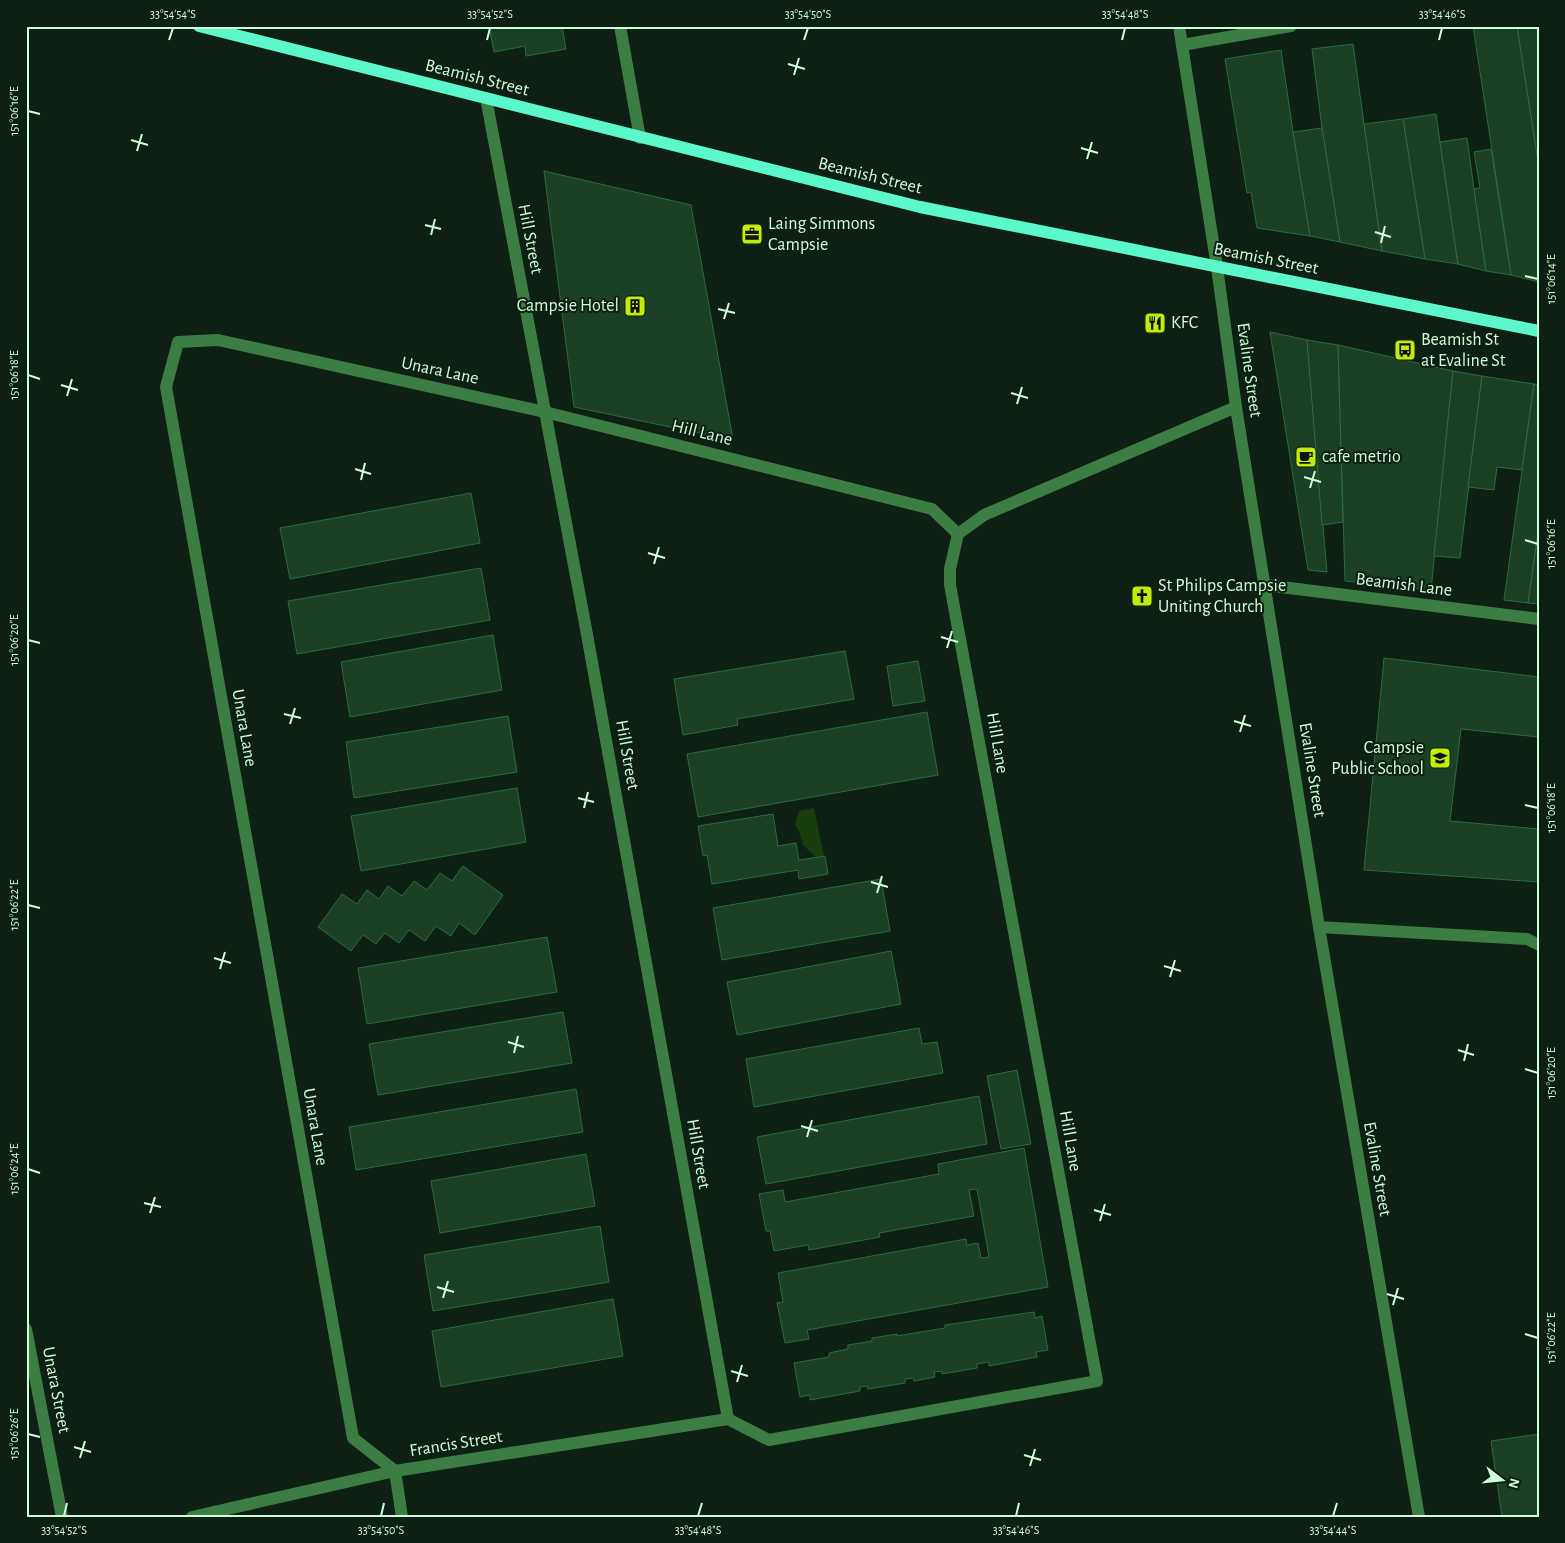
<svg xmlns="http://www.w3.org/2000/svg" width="1565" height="1543" font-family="'Alegreya Sans',sans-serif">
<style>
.water{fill:#193c0c}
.building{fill:#1b4026;stroke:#2e6b40}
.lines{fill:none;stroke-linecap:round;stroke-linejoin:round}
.minor{stroke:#3c7d44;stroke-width:12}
.major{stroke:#5df7cc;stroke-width:12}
.ticks{fill:none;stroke:#d0fdd9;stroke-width:2}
.labels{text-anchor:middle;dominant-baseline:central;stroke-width:4;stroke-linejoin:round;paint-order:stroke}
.street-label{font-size:18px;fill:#d0fdd9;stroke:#0e2013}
.poi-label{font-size:18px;fill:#d0fdd9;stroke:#0e2013;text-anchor:start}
.neatline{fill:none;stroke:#d0fdd9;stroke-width:2}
.ticks-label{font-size:12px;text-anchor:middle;fill:#d0fdd9}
</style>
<rect width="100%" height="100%" fill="#0e2013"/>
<!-- water -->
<path class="water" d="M814,808L824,856L816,857L803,845L799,831L795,825L799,811Z"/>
<!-- building -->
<g class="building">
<path d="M489,26H562L566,49L526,56L525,46L494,52Z"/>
<path d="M1473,26H1517L1539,167V282L1511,275Z"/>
<path d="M1517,26H1539V167Z"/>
<path d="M1353,44L1364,124L1382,251L1340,242L1322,128L1312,49Z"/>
<path d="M1281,50L1293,132L1310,236L1257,228L1251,192L1247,193L1225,59Z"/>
<path d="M1436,114L1440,142L1458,264L1425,259L1403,119Z"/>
<path d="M1403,119L1425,259L1382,251L1364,124Z"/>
<path d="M1322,128L1340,242L1310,236L1293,132Z"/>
<path d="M1467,138L1474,189L1486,271L1458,264L1440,142Z"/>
<path d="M1491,149L1511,275L1486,271L1474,189L1480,188L1474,152Z"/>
<path d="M544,171L691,205L733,440L574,407Z"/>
<path d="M1270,332L1307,340L1327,572L1308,570Z"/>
<path d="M1307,340L1338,345L1343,522L1322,525Z"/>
<path d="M1338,345L1453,371L1431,590L1345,581Z"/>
<path d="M1453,371L1482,376L1460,558L1434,556Z"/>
<path d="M1482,376L1534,384L1522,470L1497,467L1494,490L1468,487Z"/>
<path d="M1534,384L1539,385V526L1528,603L1504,600Z"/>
<path d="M471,493L480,543L290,579L280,528Z"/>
<path d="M1539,526V604L1528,603Z"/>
<path d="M481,568L490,620L297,654L288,601Z"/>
<path d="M493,635L502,690L350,717L341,662Z"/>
<path d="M845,651L854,699L737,719L738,725L683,735L674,679Z"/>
<path d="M1384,658L1539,677V737L1461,729L1450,821L1539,829V882L1364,870Z"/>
<path d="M918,661L925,701L893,706L887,666Z"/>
<path d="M927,712L938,775L698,817L687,754Z"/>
<path d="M508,716L517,772L354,798L346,742Z"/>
<path d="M517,788L526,842L361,871L351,816Z"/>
<path d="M773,814L778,846L796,843L799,860L825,856L828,874L799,879L798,870L712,884L707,855L703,856L698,826Z"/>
<path d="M463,866L503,895L475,935L459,923L451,936L436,926L425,941L409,930L399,943L385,933L376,944L363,935L351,951L318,927L342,894L357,904L367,890L379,899L388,886L402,896L414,881L427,890L440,873L452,881Z"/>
<path d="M881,879L890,931L722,960L713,908Z"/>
<path d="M547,937L557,992L367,1024L358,968Z"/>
<path d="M891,951L901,1004L737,1035L727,982Z"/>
<path d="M563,1012L572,1063L378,1095L369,1044Z"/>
<path d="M919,1028L922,1044L937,1042L943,1073L754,1107L746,1059Z"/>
<path d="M1017,1070L1031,1144L1001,1149L987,1076Z"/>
<path d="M576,1089L583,1132L356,1170L349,1127Z"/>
<path d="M979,1096L987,1144L766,1184L757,1137Z"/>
<path d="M1024,1148L1048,1287L807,1330L809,1339L785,1343L777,1303L783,1302L778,1273L966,1239L967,1245L978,1243L981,1258L989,1257L977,1189L969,1190L974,1216L879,1233L880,1237L809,1250L808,1245L774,1251L770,1231H766L759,1194L783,1190L785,1202L939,1174L938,1164Z"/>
<path d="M586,1154L595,1206L440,1233L431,1181Z"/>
<path d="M600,1226L609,1282L433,1311L424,1255Z"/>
<path d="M613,1299L623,1356L441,1387L432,1331Z"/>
<path d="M1034,1312L1035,1318L1042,1316L1048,1350L1036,1352L1037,1357L989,1366V1362L977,1364V1368L942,1374V1371L934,1372L935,1377L914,1381L913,1378L905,1379V1383L868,1389L867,1386L860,1387V1391L810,1400V1395L800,1397L794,1363L829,1357V1353L848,1349V1345L872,1341V1338L897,1334V1336L945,1328V1325Z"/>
<path d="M1539,1434V1516L1502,1517L1491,1441Z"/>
</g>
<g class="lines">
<!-- minor -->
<g class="minor">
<path d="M620,26L640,138"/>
<path d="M1179,26L1217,267L1236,407L1319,927L1419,1517"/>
<path d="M1182,45L1291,26"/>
<path d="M486,98L586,629L728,1419"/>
<path d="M1265,585L1539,619"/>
<path d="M1319,927L1527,939L1539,945"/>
<path d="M26,1329L62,1517"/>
<path d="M728,1419L769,1440L1097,1381L950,585V569L958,534L984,515L1236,407"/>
<path d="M395,1471L353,1438L166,387L178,342L218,340L545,412L932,509L958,534"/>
<path d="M395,1471L402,1517"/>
<path d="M192,1517L395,1471L728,1419"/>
</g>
<!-- major -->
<path class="major" d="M199,26L920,207L1539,331"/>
</g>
<!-- ticks -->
<path class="ticks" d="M169,40L173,28M487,40L490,28M804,40L808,28M1122,40L1125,28M1439,40L1442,28M788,64L805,69M794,75L799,58M28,111L40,114M131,140L148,145M1081,148L1098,153M137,151L142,134M1087,159L1092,142M425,225L441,229M1375,232L1391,237M431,235L435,219M1381,243L1385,226M1525,276L1538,279M718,309L735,313M724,319L729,303M28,375L40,379M61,385L78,390M1011,393L1028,398M67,396L72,379M1017,404L1022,387M355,469L371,474M1304,477L1321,482M361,480L365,463M1310,488L1315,471M1525,540L1538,544M648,553L665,558M654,564L659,547M941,637L958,642M28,640L40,643M947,648L952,631M284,714L301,718M1234,721L1251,726M290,724L295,708M1240,732L1245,715M578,798L594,802M1525,805L1538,808M584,808L588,792M871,882L888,887M877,893L882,876M28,905L40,908M214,958L231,963M1164,966L1181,971M220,969L225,952M1170,977L1175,960M508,1042L524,1047M1458,1050L1474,1055M514,1053L518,1036M1464,1061L1468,1044M1525,1069L1538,1073M801,1126L818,1131M807,1137L812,1120M28,1169L40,1173M144,1203L161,1207M1094,1210L1111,1215M150,1213L155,1197M1100,1221L1105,1204M437,1287L454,1292M1387,1294L1404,1299M443,1298L448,1281M1393,1305L1398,1288M1525,1334L1538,1338M731,1371L748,1376M737,1382L742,1365M28,1434L40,1437M74,1447L91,1452M1024,1455L1041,1460M80,1458L85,1441M1030,1466L1035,1449M64,1516L67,1503M381,1516L384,1503M698,1516L702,1503M1016,1516L1019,1503M1333,1516L1337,1503"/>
<!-- icons -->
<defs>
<g id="office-square" transform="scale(1.125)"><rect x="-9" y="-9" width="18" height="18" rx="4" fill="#c1ed0c" stroke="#0e2013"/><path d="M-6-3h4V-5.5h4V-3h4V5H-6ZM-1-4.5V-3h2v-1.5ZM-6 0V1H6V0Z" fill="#111"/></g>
<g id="building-square" transform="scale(1.125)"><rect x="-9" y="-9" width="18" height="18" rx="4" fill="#c1ed0c" stroke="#0e2013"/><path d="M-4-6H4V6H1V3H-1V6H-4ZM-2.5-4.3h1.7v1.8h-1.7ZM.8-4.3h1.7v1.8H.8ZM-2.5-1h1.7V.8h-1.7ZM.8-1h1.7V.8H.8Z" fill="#111"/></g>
<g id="restaurant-square" transform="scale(1.125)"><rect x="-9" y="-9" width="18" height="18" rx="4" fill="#c1ed0c" stroke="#0e2013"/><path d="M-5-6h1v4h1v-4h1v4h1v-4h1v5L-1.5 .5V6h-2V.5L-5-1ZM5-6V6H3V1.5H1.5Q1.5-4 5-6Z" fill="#111"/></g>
<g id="bus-square" transform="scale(1.125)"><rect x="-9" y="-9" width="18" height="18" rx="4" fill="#c1ed0c" stroke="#0e2013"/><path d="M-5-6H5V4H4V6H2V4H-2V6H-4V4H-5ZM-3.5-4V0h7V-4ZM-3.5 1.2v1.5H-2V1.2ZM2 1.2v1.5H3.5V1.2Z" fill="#111"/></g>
<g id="cafe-square" transform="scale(1.125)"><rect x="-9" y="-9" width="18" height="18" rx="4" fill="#c1ed0c" stroke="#0e2013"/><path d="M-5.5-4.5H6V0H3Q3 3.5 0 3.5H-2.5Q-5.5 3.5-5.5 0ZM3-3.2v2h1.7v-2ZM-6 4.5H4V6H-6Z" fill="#111"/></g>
<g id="church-square" transform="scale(1.125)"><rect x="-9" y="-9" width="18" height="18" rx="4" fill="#c1ed0c" stroke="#0e2013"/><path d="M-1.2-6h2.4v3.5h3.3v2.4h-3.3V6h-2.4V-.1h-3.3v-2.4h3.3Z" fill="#111"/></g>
<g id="school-square" transform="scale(1.125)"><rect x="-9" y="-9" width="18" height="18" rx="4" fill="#c1ed0c" stroke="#0e2013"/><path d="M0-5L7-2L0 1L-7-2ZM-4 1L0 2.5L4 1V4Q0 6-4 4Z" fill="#111"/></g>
</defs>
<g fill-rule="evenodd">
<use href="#office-square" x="752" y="234"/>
<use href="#building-square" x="635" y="306"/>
<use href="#restaurant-square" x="1155" y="323"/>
<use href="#bus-square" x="1405" y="350"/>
<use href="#cafe-square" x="1306" y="457"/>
<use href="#church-square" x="1142" y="596"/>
<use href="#school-square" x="1440" y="758"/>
</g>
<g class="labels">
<!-- street labels -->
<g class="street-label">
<text transform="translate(477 78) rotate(14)">Beamish Street</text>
<text transform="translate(870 176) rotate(14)">Beamish Street</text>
<text transform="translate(530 239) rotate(79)">Hill Street</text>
<text transform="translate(1266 259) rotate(11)">Beamish Street</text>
<text transform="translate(1249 370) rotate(82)">Evaline Street</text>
<text transform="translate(440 371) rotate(12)">Unara Lane</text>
<text transform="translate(702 433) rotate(14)">Hill Lane</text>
<text transform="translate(1404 585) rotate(7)">Beamish Lane</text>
<text transform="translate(244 728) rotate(80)">Unara Lane</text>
<text transform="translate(997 743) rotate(80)">Hill Lane</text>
<text transform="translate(627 755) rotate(80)">Hill Street</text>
<text transform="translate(1312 770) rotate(81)">Evaline Street</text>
<text transform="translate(315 1127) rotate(80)">Unara Lane</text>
<text transform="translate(1070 1141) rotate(80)">Hill Lane</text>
<text transform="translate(698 1154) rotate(80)">Hill Street</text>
<text transform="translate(1377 1169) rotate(80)">Evaline Street</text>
<text transform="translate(56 1390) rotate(79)">Unara Street</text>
<text transform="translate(456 1444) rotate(-9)">Francis Street</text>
</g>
<!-- poi labels -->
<g class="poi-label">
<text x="768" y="224">Laing Simmons<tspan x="768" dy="21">Campsie</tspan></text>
<text x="619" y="306" text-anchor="end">Campsie Hotel</text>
<text x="1171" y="323">KFC</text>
<text x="1421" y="340">Beamish St<tspan x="1421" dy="21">at Evaline St</tspan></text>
<text x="1322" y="457">cafe metrio</text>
<text x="1158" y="586">St Philips Campsie<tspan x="1158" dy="21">Uniting Church</tspan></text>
<text x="1424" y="748" text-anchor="end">Campsie<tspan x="1424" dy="21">Public School</tspan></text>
</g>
</g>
<!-- border -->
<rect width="1565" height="1543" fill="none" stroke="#0e2013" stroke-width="55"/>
<!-- north arrow -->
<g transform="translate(1502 1480) rotate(106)" stroke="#0e2013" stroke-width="4" paint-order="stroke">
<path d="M0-4L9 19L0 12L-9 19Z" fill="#d0fdd9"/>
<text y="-8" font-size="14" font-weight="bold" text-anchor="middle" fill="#d0fdd9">N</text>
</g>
<rect x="28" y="28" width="1510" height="1488" class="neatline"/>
<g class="ticks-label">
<text x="173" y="18">33°54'54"S</text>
<text x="490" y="18">33°54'52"S</text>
<text x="808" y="18">33°54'50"S</text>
<text x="1125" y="18">33°54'48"S</text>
<text x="1442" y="18">33°54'46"S</text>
<text transform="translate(14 111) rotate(-90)" y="4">151°06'16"E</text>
<text transform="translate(1551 279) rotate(-90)" y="4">151°06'14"E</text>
<text transform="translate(14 375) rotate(-90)" y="4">151°06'18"E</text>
<text transform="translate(1551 544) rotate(-90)" y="4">151°06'16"E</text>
<text transform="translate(14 640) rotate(-90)" y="4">151°06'20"E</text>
<text transform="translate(1551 808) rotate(-90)" y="4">151°06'18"E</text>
<text transform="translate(14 905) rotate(-90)" y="4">151°06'22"E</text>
<text transform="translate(1551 1073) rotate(-90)" y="4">151°06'20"E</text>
<text transform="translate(14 1169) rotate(-90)" y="4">151°06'24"E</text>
<text transform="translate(1551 1338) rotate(-90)" y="4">151°06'22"E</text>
<text transform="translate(14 1434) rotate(-90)" y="4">151°06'26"E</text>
<text x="64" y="1534">33°54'52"S</text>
<text x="381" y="1534">33°54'50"S</text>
<text x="698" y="1534">33°54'48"S</text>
<text x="1016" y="1534">33°54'46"S</text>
<text x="1333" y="1534">33°54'44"S</text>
</g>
</svg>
